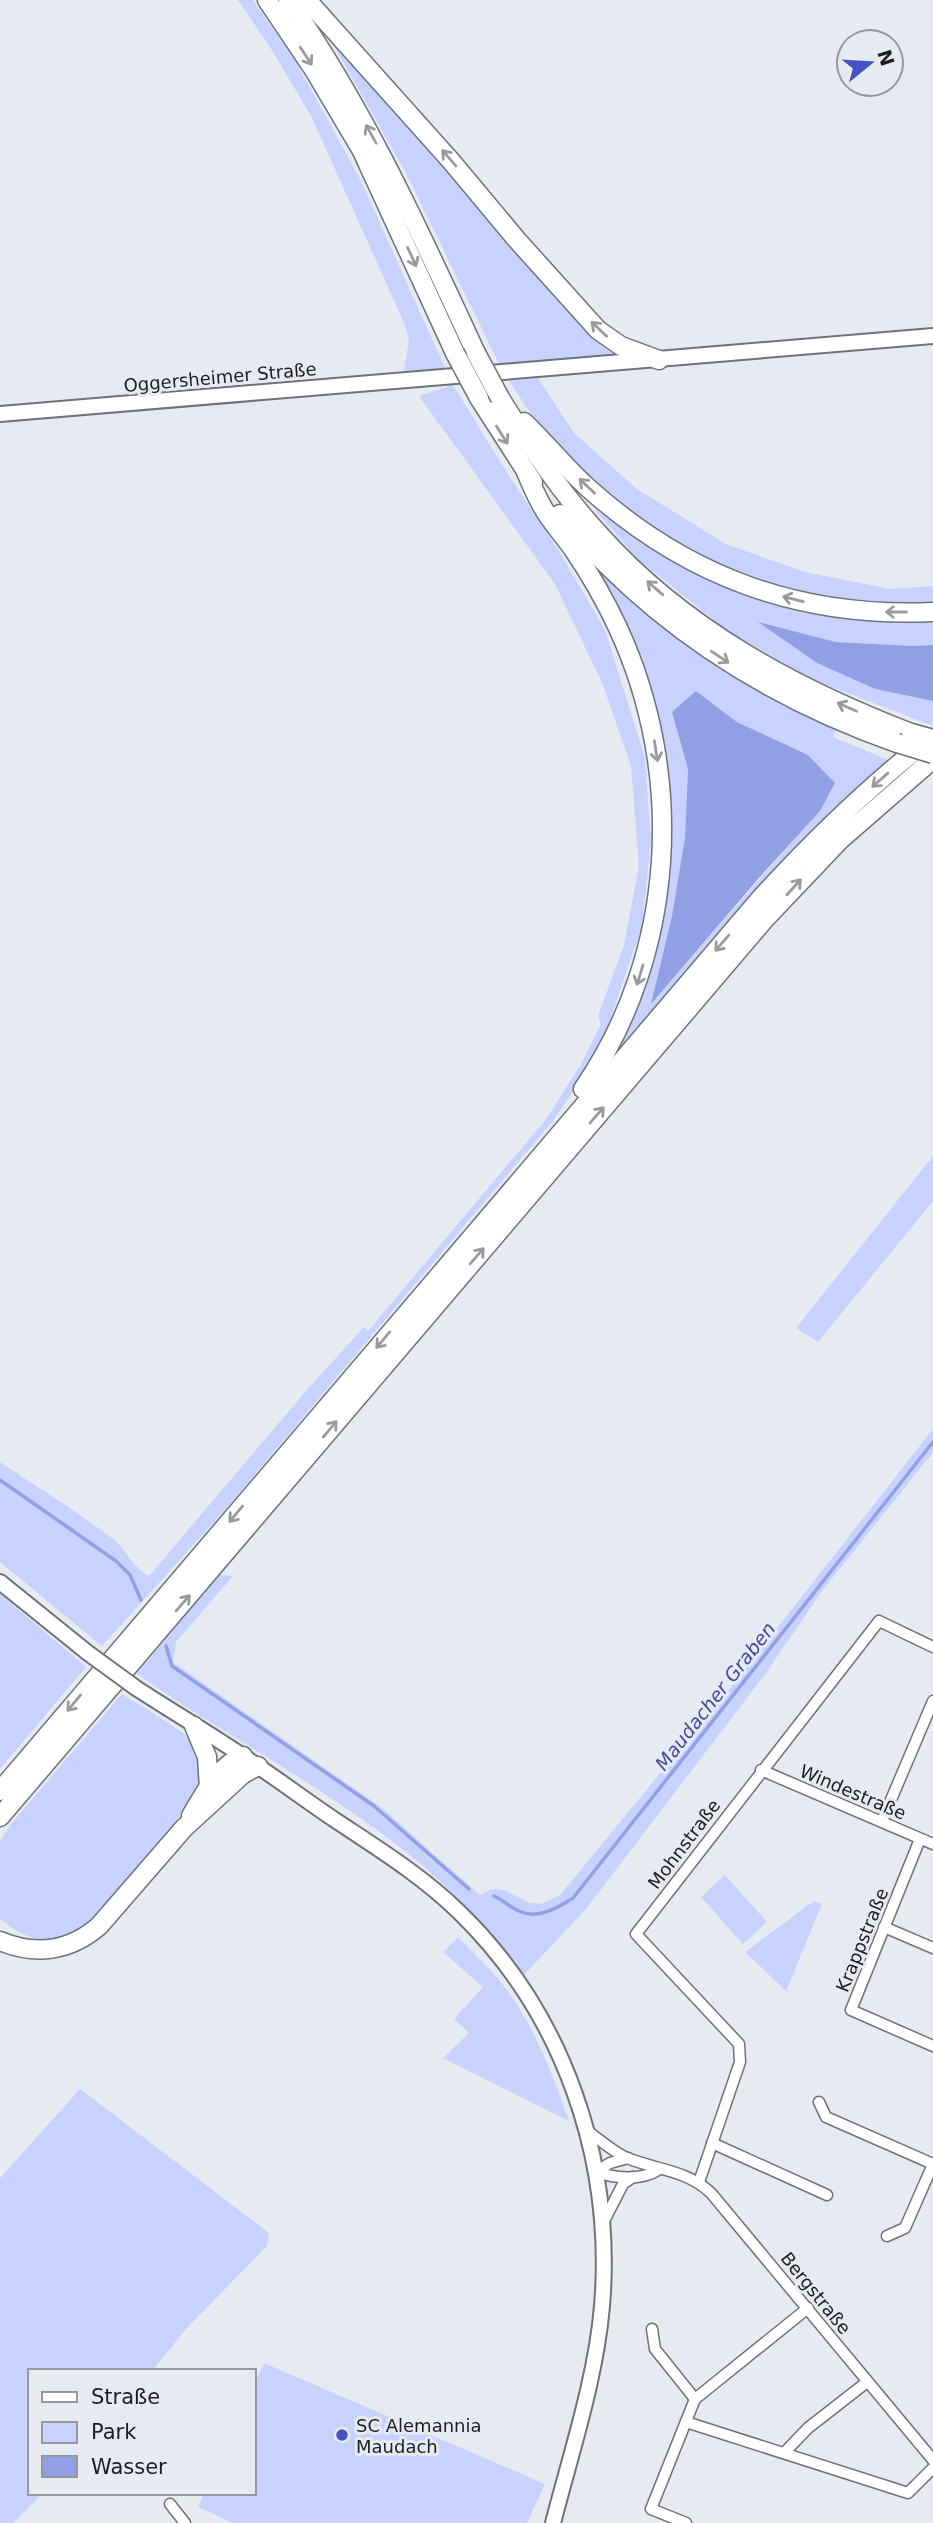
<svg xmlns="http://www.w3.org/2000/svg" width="933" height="2523" font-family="'DejaVu Sans',sans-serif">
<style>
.green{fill:#c7d2fe;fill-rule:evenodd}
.water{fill:#91a0e4}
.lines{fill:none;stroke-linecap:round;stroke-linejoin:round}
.stream{stroke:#91a0e4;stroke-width:3.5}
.street-casing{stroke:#707279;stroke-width:13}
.secondary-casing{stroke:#707279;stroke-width:18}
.highway-casing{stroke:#707279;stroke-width:21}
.street{stroke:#fff;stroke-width:10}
.secondary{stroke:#fff;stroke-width:14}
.highway{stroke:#fff;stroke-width:18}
.secondary-bridge-casing{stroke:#707279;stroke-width:18;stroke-linecap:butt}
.highway-bridge-casing{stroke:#707279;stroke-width:21;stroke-linecap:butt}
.secondary-bridge{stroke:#fff;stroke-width:14}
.highway-bridge{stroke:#fff;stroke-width:18}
.oneway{stroke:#999a9b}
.poi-dot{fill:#4651c6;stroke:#e8eaf2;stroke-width:2.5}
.labels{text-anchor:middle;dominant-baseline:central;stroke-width:6;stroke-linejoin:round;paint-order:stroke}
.street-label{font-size:18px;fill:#1d1e21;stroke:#e8eaf2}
.poi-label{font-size:18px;fill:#1d1e21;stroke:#e8eaf2;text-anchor:start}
.water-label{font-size:19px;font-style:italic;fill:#404c9d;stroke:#e8eaf2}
</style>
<rect width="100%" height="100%" fill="#e8eaf2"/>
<!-- green -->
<g class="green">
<path d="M238,0H253L295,60L361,181L445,368L404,371L409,340L405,325L312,118L275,55Z"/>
<path d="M329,37L597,336L629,356L500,366L406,173Z"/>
<path d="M538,378L574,433L637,489L726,544L805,572L890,589L933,586V606C903,609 874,604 843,600C813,596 779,590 750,581C738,577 727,570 716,565C625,525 562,464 509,381Z"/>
<path d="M453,385L509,476L559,551L605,630L645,758L651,841L642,926L605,1035L584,1076L552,1122L223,1512L102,1646L0,1562V1462C37,1487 76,1511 112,1538C126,1549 133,1568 149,1576L305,1392L364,1327L368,1331L547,1118L581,1064L601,1024L598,1016L624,945L639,866L631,766L603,685L555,584L419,396Z"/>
<path d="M593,508L689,569L759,600L804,613L909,621L933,620V645L912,646L836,642L760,623L817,663L875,689L933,701V726L811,679L726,630L638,559Z"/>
<path d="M581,552L653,618L731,674L836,730L833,737L888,760L827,817L773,874L622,1049L621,1036L659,923L672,833L664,760L644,669ZM696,691L737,722L808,755L835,783L819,811L652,1002L672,916L685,837L688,769Z"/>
<path d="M933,1156V1201L818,1342L796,1328Z"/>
<path d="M933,1429V1452L822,1591L766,1673L586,1909L524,1975C494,1935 460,1898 422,1865C335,1792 230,1739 137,1674L219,1575L233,1576L176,1642L173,1662L382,1808L480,1895L491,1889L505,1890L527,1902L541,1904L560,1895L728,1691Z"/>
<path d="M0,1594L86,1667L0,1769Z"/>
<path d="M122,1694C136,1703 186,1732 193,1742C196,1747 200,1757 201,1762C202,1769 200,1782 197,1788C187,1813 96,1925 74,1935C46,1948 22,1937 0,1919V1841L11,1824Z"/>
<path d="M725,1875L767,1922L743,1944L701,1897Z"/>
<path d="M814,1901L822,1904L786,1991L745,1952Z"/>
<path d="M458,1937C474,1954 492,1970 506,1989C535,2027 553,2076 569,2121L443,2058L469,2033L454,2019L483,1987L443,1952Z"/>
<path d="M80,2089L269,2233L267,2246L187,2328L152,2371H30V2493H43L13,2523H0V2178Z"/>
<path d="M264,2363L545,2484L527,2523H233L198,2507L204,2493H254V2385Z"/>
</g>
<!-- water -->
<g class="water">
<path d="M758,622L836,642L912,646L933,645V701L875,689L817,663Z"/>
<path d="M696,691L737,722L808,755L835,783L820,811L758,879L651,1004L672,916L685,837L688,769L672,712Z"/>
</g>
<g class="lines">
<!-- stream -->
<g class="stream">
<path d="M0,1480L116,1561L130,1575L141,1600"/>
<path d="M166,1646L172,1666L374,1806L469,1889"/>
<path d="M494,1896C503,1900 510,1907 519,1911C538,1920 557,1908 573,1898L933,1442"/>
</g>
<!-- street casing -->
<g class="street-casing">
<g id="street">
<path d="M761,1770L933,1844"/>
<path d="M882,1821L933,1701"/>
<path d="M920,1839L851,2010L933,2046"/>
<path d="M884,1927L933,1948"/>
<path d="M819,2102L826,2117L933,2164"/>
<path d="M586,2130C599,2139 613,2152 627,2158C657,2170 687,2170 711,2193L933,2460"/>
<path d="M712,2143L827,2195"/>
<path d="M596,2172C614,2178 641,2181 658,2170"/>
<path d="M596,2172L610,2163L628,2158"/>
<path d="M699,2182L740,2062L739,2044L636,1934L879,1621L933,1647"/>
<path d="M604,2221L623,2184L633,2177"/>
<path d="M887,2236L905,2228L933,2164"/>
<path d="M652,2329L655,2349L695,2399"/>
<path d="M686,2422L908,2493L933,2468"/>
<path d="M784,2453L808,2428L867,2382"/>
<path d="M170,2504L185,2523"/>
<path d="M686,2523L651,2509L695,2399L808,2308"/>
</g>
</g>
<!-- secondary casing -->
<g class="secondary-casing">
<g id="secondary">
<path d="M0,414L933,336"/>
<path d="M0,1582L88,1653"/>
<path d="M136,1688C176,1714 217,1738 256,1765C283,1783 308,1802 335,1820C377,1848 421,1875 458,1911C564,2013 614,2160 602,2306C596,2378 571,2453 553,2523"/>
</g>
</g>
<!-- highway casing -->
<g class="highway-casing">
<g id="highway">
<path d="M267,0L314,70L362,151L455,353"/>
<path d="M288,0C365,110 420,232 476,353"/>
<path d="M307,0L451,161L517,240L598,330L621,346L659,360"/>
<path d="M479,398L533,482"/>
<path d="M500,398C530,446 561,493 600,535C684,629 795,688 911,733"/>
<path d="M524,422C546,443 565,467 587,487C687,577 799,618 933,612"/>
<path d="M526,472C531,484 536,495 542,506C550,521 563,535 573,549C590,574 605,600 618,628C686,775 676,954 583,1089"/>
<path d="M560,514C650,622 766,697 897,743"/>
<path d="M194,1726L207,1757L209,1788"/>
<path d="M0,1791L759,900C811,843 866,789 927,741"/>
<path d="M191,1816C203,1795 220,1764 243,1756V1774"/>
<path d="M0,1817L765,919L840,840L933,759"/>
<path d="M0,1941C36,1956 70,1951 99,1926L184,1828L243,1774L258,1766"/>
</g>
</g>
<!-- street -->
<use href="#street" class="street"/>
<!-- secondary -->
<use href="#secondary" class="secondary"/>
<!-- highway -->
<use href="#highway" class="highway"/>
<!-- secondary-bridge casing -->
<g class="secondary-bridge-casing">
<path id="secondary-bridge" d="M88,1653L136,1688"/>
</g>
<!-- highway-bridge casing -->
<g class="highway-bridge-casing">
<g id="highway-bridge">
<path d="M455,353L479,398"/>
<path d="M476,353L500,398"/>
<path d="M911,733L933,739"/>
<path d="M897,743L933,754"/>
</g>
</g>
<!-- secondary-bridge -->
<use href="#secondary-bridge" class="secondary-bridge"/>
<!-- highway-bridge -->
<use href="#highway-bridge" class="highway-bridge"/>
</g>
<!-- one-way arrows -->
<defs><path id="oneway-shaft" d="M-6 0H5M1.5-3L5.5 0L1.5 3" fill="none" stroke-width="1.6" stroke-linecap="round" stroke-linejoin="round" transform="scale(1.75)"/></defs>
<g class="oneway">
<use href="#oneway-shaft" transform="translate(306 56) rotate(57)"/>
<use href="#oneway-shaft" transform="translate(371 134) rotate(-119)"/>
<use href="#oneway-shaft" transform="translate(449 158) rotate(-131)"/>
<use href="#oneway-shaft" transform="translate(412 257) rotate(65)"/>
<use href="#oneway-shaft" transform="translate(599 329) rotate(-137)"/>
<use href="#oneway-shaft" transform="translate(502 435) rotate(58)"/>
<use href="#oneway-shaft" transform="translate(587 486) rotate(-137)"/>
<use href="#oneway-shaft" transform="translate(655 588) rotate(-139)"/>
<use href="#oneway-shaft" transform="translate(793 599) rotate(-166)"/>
<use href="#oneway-shaft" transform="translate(896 612) rotate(-180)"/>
<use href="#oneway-shaft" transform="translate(720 657) rotate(34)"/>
<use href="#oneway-shaft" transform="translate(847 707) rotate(-156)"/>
<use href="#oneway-shaft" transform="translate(656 751) rotate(81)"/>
<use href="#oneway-shaft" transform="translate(880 780) rotate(139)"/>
<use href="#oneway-shaft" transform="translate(794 887) rotate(-48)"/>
<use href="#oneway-shaft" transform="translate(722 943) rotate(131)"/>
<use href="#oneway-shaft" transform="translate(640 975) rotate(107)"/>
<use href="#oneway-shaft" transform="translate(597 1115) rotate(-49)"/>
<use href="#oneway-shaft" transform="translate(477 1256) rotate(-49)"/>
<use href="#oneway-shaft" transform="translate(383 1340) rotate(130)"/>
<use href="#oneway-shaft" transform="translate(330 1429) rotate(-50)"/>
<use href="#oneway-shaft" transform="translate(236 1514) rotate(130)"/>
<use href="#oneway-shaft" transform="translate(183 1603) rotate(-49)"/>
<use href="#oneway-shaft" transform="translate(74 1703) rotate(130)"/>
</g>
<!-- markers -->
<circle class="poi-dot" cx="342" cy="2435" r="7"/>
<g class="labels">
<!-- street labels -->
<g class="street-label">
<text transform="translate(220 377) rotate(-5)">Oggersheimer Straße</text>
<text transform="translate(853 1792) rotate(23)">Windestraße</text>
<text transform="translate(684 1844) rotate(-53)">Mohnstraße</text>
<text transform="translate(862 1940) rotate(-68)">Krappstraße</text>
<text transform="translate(816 2293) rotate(51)">Bergstraße</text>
</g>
<!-- poi labels -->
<g class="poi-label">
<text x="356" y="2425">SC Alemannia<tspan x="356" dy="21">Maudach</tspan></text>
</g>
<!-- water labels -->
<g class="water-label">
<text transform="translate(715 1696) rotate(-52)">Maudacher Graben</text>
</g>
</g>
<!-- legend -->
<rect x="28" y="2369" width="228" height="126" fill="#e8eaf2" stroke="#97989e" stroke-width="2"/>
<rect x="42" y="2392" width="35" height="10" fill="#ffffff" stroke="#97989e" stroke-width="2"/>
<text x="91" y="2404" font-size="21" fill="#1d1e21">Straße</text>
<rect x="42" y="2422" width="35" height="21" fill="#c7d2fe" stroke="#97989e" stroke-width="2"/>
<text x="91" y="2439" font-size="21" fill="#1d1e21">Park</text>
<rect x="42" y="2456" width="35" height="21" fill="#91a0e4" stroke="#97989e" stroke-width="2"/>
<text x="91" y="2474" font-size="21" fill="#1d1e21">Wasser</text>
<!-- north arrow -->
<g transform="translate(870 63) rotate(72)"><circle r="33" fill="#e8eaf2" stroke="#97989e" stroke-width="2"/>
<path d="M0-5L12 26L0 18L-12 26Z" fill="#4651c6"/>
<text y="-10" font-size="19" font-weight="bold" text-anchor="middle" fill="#1d1e21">N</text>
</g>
</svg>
